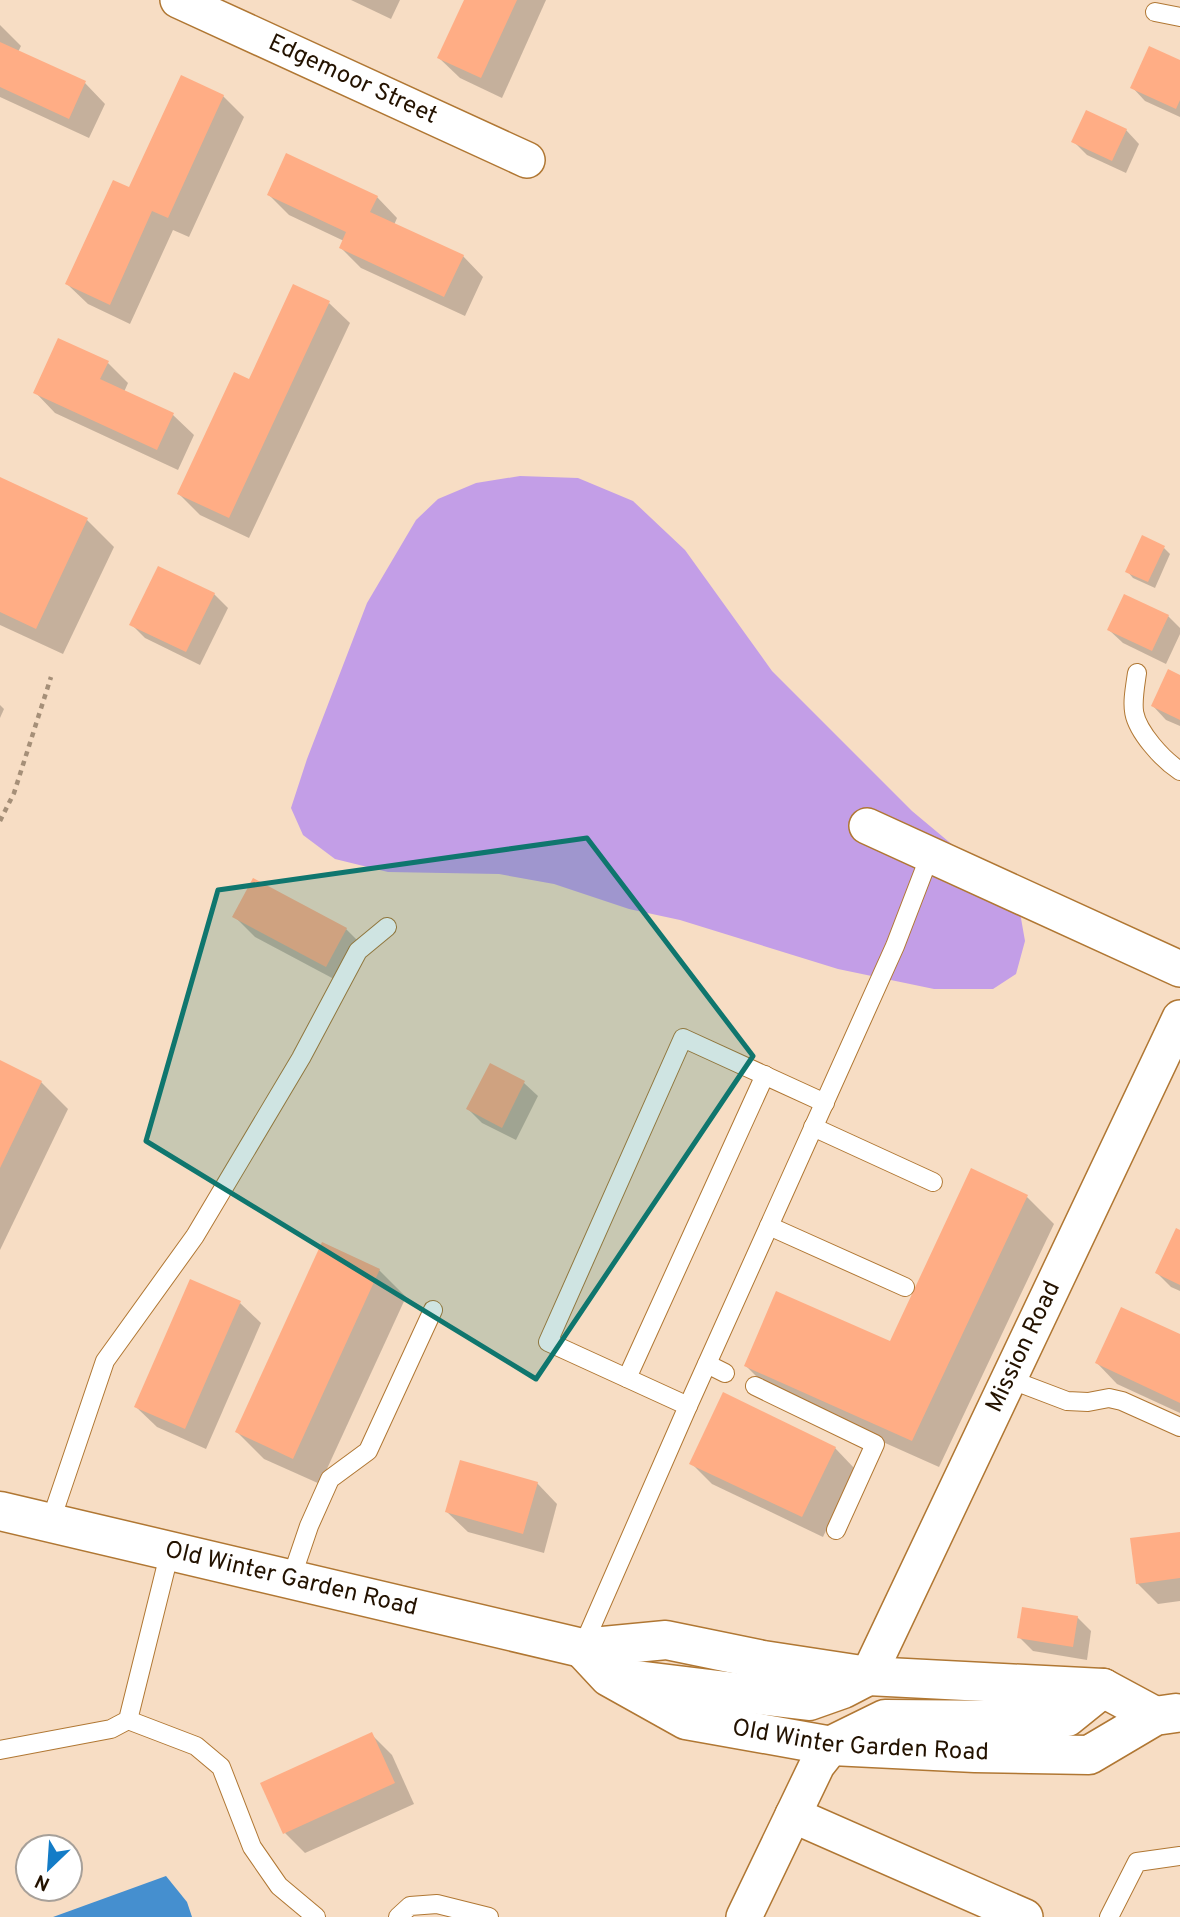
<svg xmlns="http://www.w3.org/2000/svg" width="1180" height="1917" font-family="Overpass,sans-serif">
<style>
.green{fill:#c39ee7}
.water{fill:#458fcf}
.shadow{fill:#0003}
.building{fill:#ffad85}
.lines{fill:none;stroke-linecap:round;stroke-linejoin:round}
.service-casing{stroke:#b07733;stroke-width:20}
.minor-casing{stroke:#b07733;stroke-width:38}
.secondary-casing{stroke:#b07733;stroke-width:41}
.path{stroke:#a58f78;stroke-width:4.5;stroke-dasharray:5 5;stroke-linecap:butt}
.service{stroke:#fff;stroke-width:18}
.minor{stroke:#fff;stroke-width:35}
.secondary{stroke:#fff;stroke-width:38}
.marked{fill:#0f766e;fill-opacity:0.2;stroke:#0f766e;stroke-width:5;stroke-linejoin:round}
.labels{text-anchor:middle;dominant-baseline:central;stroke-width:6;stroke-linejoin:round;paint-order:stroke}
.street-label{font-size:24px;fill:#231200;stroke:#fff}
</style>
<rect width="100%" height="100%" fill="#f7ddc4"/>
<!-- green -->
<path class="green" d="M520,476L578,478L633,501L685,550L772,671L912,811L979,867L1019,907L1025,941L1016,974L993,989H934L838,969L680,920L629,909L554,884L499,874L388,872L335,859L303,835L291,808L307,759L367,603L416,520L438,499L476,483Z"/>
<!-- water -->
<path class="water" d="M166,1876L187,1902L192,1917H53Z"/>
<!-- shadow -->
<g class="shadow">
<path d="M351,0H400L391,19Z"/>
<path d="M466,0H546L502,98L460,78L439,58Z"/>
<path d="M0,25L21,46L18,52L85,83L105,104L89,138L0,97Z"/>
<path d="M1180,62V117L1145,101L1132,87Z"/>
<path d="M223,96L244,117L189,237L173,230L130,324L88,304L67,284L130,189Z"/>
<path d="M1126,130L1139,144L1126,173L1087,155L1073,141Z"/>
<path d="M269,195L377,197L397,218L394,225L463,256L483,277L465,316L361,268L341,248L344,241L289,215Z"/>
<path d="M329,303L350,323L249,538L200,515L179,494Z"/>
<path d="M108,363L128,383L124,392L173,415L194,435L178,470L55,413L35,392Z"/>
<path d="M0,479L87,520L114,547L63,654L0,625Z"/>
<path d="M1164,548L1170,554L1155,588L1133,578L1127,571Z"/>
<path d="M214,594L228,608L200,665L145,638L131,624Z"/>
<path d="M1168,616L1180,628V634L1166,664L1123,643L1109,630Z"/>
<path d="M1180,677V726L1166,720L1153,706Z"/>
<path d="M0,705L4,709L0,718Z"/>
<path d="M235,917L346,929L367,950L347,986L255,937Z"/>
<path d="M0,1062L41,1082L68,1109L0,1250Z"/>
<path d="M491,1066L524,1083L538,1096L516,1140L482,1123L468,1109Z"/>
<path d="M972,1171L1027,1197L1054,1224L939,1467L773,1393L746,1366L891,1343Z"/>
<path d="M1180,1232V1291L1171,1287L1157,1273Z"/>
<path d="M323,1244L379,1270L406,1297L320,1484L264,1459L237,1432Z"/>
<path d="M240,1303L261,1323L206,1449L157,1427L136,1407Z"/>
<path d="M1180,1336V1413L1117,1384L1097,1363Z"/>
<path d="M835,1448L855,1469L823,1537L712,1484L691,1463Z"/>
<path d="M537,1483L557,1504L544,1553L468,1532L447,1512Z"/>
<path d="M1180,1534V1601L1158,1604L1137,1583Z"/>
<path d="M1077,1617L1091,1631L1087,1660L1033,1651L1019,1637Z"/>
<path d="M371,1734L392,1755L414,1804L305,1853L285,1833Z"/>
</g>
<!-- building -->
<g class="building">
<path d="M464,0H517L481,78L437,58Z"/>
<path d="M0,42L86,81L69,119L0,87Z"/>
<path d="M1149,46L1180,60V100L1176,109L1130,88Z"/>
<path d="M181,75L224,95L168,218L152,211L110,305L65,284L113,180L129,187Z"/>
<path d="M1086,110L1127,129L1112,161L1071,142Z"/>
<path d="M286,153L378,196L370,212L464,255L444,297L339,248L346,232L267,195Z"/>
<path d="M293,284L330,301L229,518L177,494L234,372L249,379Z"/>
<path d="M58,338L109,361L100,379L174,413L157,450L33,393Z"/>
<path d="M0,477L88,518L36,629L0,612Z"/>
<path d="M1142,535L1165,546L1148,582L1125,572Z"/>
<path d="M158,566L215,593L186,652L129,625Z"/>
<path d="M1124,594L1169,615L1152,651L1107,630Z"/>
<path d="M1168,669L1180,675V720L1151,706Z"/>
<path d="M253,878L347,928L326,967L232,917Z"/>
<path d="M0,1060L42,1081L0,1168Z"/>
<path d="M490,1063L525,1081L502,1128L466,1109Z"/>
<path d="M971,1168L1028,1195L912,1441L744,1366L776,1291L890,1341Z"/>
<path d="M1176,1228L1180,1230V1285L1155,1273Z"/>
<path d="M322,1242L380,1269L293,1459L235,1432Z"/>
<path d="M190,1279L241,1301L185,1429L134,1407Z"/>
<path d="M1121,1307L1180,1334V1403L1095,1363Z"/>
<path d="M723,1392L836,1447L802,1517L689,1464Z"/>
<path d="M460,1460L538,1482L523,1534L445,1512Z"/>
<path d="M1180,1532V1578L1136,1584L1130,1538Z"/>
<path d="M1022,1607L1078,1616L1073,1647L1017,1638Z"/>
<path d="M372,1732L395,1783L283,1834L260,1783Z"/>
</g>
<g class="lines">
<!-- service casing -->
<g class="service-casing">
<g id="service">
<path d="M1155,12L1180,17"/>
<path d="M1137,673C1132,707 1129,717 1152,745C1161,756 1168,763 1180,771"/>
<path d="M813,1127L933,1182"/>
<path d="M769,1226L905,1287"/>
<path d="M707,1364L725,1373"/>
<path d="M627,1378L765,1075"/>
<path d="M1009,1379L1067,1401L1088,1402L1109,1398L1122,1401L1180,1427"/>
<path d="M755,1386L875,1444L836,1530"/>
<path d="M688,1406L548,1342L683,1038L825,1103"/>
<path d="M50,1523L105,1361L195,1236L301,1058L358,951L387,927"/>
<path d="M291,1579L309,1526L330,1479L368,1451L433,1310"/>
<path d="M582,1648L688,1406L895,946L930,855"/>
<path d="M128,1720L196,1746L221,1767L252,1847L279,1886L316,1917"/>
<path d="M0,1750L111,1729L128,1720L170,1551"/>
<path d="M398,1917L410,1906L437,1904L489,1917"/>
<path d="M1109,1917L1137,1862L1180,1856"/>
</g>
</g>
<!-- minor casing -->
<g class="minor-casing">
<g id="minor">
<path id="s1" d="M178,0L527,160"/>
<path d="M867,826L1180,969"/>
<path id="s2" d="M868,1676L1180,1018"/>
<path d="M793,1815L1025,1917"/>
<path d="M744,1917L817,1765L832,1746"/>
</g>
</g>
<!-- secondary casing -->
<g class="secondary-casing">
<g id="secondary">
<path id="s3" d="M0,1511L582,1648L666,1640L763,1660L868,1676L1103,1688L1155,1716"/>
<path id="s4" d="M582,1648L609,1677L686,1720L832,1746L975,1753L1089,1755L1155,1716L1176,1713"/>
<path d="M628,1679L809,1701L843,1689L868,1676"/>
<path d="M834,1744L885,1719L1023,1720L1067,1717L1103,1688"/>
</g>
</g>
<!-- path -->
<path class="path" d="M0,821L14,793L51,677"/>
<!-- service -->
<use href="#service" class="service"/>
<!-- minor -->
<use href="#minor" class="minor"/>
<!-- secondary -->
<use href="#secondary" class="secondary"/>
</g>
<!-- marked area -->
<path class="marked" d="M587,838L753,1056L536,1379L146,1141L218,890Z"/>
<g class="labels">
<!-- street labels -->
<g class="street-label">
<text stroke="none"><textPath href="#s1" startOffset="192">Edgemoor Street</textPath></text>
<text stroke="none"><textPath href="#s2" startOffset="364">Mission Road</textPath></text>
<text stroke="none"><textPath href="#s3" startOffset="299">Old Winter Garden Road</textPath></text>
<text stroke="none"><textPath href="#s4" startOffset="304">Old Winter Garden Road</textPath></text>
</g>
</g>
<!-- north arrow -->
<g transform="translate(49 1868) rotate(205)"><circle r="33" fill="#ffffff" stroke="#a7a099" stroke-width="2"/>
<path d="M0-5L12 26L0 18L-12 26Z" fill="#137cc7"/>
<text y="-10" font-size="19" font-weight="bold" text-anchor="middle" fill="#231200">N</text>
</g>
</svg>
